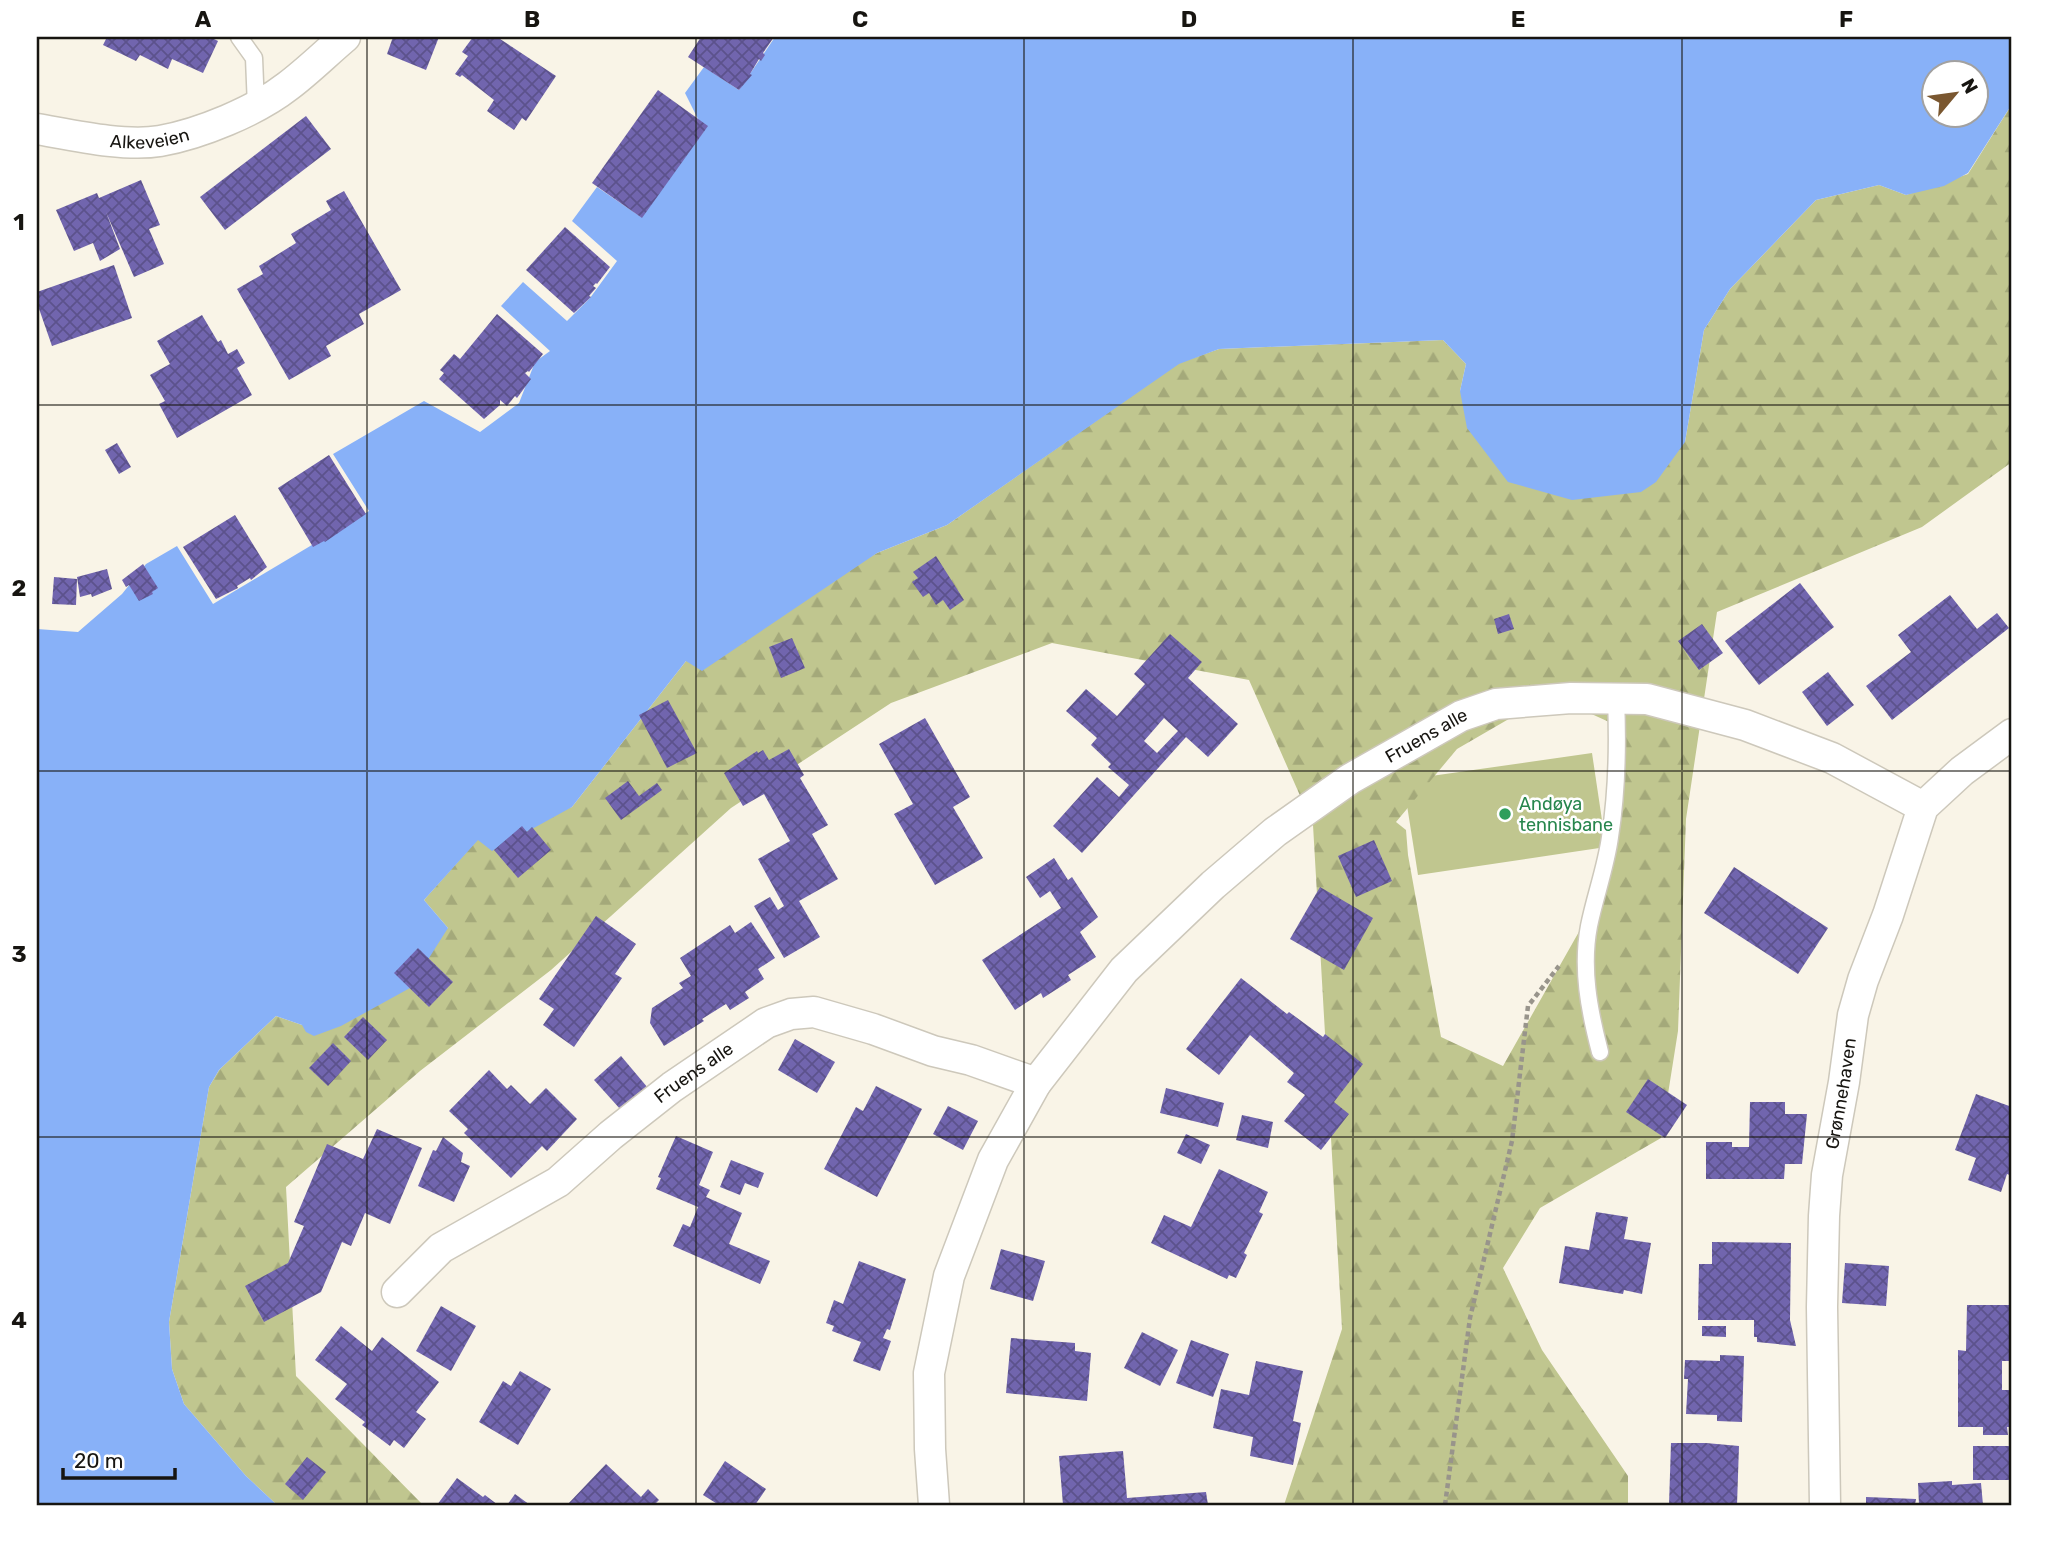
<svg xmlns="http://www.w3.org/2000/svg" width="2049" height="1542" font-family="Rubik,sans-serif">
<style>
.grass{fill:#c0c68f}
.forest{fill:url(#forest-firs);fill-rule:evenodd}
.water{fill:#88b1f8;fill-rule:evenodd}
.building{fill:url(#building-cross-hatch);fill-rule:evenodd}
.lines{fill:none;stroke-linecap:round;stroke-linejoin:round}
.service-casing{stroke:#cdc8bb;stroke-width:19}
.minor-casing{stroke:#cdc8bb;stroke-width:33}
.path{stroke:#98948b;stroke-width:4.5;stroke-dasharray:5 3.5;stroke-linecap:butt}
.service{stroke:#fff;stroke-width:16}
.minor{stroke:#fff;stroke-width:30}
.grid{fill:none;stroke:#171511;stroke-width:2;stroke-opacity:0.55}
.leisure-dot{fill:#2e9e5b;stroke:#fff;stroke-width:2.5}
.labels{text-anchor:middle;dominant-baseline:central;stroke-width:5;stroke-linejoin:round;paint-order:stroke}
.street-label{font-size:18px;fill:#171511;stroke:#fff}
.leisure-label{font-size:18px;fill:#27864d;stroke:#fff;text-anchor:start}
.neatline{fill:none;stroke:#171511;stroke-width:2.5}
.grid-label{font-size:23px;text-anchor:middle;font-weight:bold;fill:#171511}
</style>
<defs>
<pattern id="forest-firs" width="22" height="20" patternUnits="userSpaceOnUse" patternTransform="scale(1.75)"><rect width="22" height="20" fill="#c0c68f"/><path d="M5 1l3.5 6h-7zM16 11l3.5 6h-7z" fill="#a4a97a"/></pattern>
<pattern id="building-cross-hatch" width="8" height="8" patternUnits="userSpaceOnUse" patternTransform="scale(1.75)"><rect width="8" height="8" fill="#7165ae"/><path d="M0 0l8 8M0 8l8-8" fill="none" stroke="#5c528c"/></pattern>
</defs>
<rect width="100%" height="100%" fill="#f9f4e7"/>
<!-- grass -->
<path class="grass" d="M1592,753L1606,847L1418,875L1403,780Z"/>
<!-- forest -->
<path class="forest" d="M2012,104V462L1922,527L1717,612L1686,819L1678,1031L1661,1138L1540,1208L1503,1268L1542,1350L1628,1476V1505H1284L1342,1329L1313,825L1249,680L1052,643L891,703L731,808L551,970L420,1071L286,1187L296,1376L423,1505H277L246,1476L184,1404L172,1369L169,1322L209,1087L219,1070L276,1016L302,1025L448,928L424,900L478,839L572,807L686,661L877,553L947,525L1179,363L1219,349L1443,340L1466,364L1460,391L1685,442L1704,330L1730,289L1816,200L1879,185L1906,195L1968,174ZM1550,695L1620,727L1606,884L1503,1066L1441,1037L1408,855L1406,830L1396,822L1457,749Z"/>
<!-- water -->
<path class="water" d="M775,37H2012V104L1968,173L1944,186L1906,195L1879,185L1816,200L1730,289L1704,330L1685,442L1656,482L1641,492L1572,500L1508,482L1467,428L1460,391L1466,364L1443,340L1219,349L1179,364L947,525L877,553L702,671L686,661L572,807L492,851L478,840L424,900L448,928L410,988L341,1026L314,1036L306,1032L302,1025L276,1016L219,1070L209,1087L169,1322L172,1369L184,1404L246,1476L277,1505H37V629L78,632L122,594L146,564L177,546L213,604L369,511L333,454L424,401L480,432L519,403L535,362L550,351L501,306L523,282L567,321L590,298L617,261L572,221L597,187L641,217L704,131L685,93L704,67L739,90ZM1934,74H1976V116H1934Z"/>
<!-- building -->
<g class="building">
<path d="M101,37H210L218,41L203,73L172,59L168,69L140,55L136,61L103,45L106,39Z"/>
<path d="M393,37H439L426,70L387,54Z"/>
<path d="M473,37H497L556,76L526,121L522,118L514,130L487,111L494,100L462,75L460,77L455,74L468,56L462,52Z"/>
<path d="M701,37H774L763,53L765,55L761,61L759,59L750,74L752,75L739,90L688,57Z"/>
<path d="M658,90L708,126L642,218L592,183Z"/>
<path d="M306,116L331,149L225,230L200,197Z"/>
<path d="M141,180L160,225L149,229L164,264L134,277L106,212L120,249L100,261L93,243L74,251L56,210L97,193L99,198Z"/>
<path d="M344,191L401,290L359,314L364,324L326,346L331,356L289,380L237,289L263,274L259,266L296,243L291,234L331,210L326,201Z"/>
<path d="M565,227L610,267L597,284L596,283L593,286L596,288L589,296L591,297L574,313L526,270Z"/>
<path d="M114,265L132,318L52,346L37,303V292Z"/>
<path d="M497,314L543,354L529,372L528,371L525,373L531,379L517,398L515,396L507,406L500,400V405L484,419L439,379L444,373L440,370L454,354L460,359Z"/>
<path d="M202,315L218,342L221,340L228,354L237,349L245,363L237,368L252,395L177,438L159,404L165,401L150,375L170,364L157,341Z"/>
<path d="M117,443L131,467L119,474L105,450Z"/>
<path d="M329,455L366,514L325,542L324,541L313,547L278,488Z"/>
<path d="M235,515L267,567L251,580L250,578L237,586L238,588L216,599L183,547Z"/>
<path d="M936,556L964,600L950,610L943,600L936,605L929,593L923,597L912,582L918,578L913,572Z"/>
<path d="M143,564L158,588L152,592L153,594L139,601L129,585L126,587L122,580Z"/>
<path d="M107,569L112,589L92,597L91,594L80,597L77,577Z"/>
<path d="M54,577L77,579L76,605L52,604Z"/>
<path d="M1800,583L1834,627L1759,685L1725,641Z"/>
<path d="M1950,595L1977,629L1997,613L2009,628L1892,720L1866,686L1911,652L1898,635Z"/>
<path d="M1509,614L1514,629L1498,634L1494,619Z"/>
<path d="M1702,624L1723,653L1699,670L1678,641Z"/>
<path d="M1170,634L1202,662L1188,678L1238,724L1208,757L1186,737L1082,853L1053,826L1097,777L1119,797L1129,785L1108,767L1111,764L1091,745L1097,738L1066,711L1086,689L1117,716L1145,684L1134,674ZM1164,718L1178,731L1157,753L1144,741Z"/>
<path d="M792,638L805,668L781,678L769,647Z"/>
<path d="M1828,672L1854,705L1827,726L1802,692Z"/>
<path d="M668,700L697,753L667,768L639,715Z"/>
<path d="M925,718L970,797L953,807L983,858L935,885L894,814L913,804L879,744Z"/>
<path d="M789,749L804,775L800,778L828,825L812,834L838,879L799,901L820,937L784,958L754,906L770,897L778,910L784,906L758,859L790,841L764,794L743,806L724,773L757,751L758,753L763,750L769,760Z"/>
<path d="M628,781L639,796L657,783L662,790L621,820L605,798Z"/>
<path d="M522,826L527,832L532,827L551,850L518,878L494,850Z"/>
<path d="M1374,840L1392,881L1356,897L1338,856Z"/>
<path d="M1054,858L1068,880L1072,877L1098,917L1080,932L1096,957L1068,975L1071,980L1043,998L1041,993L1015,1010L982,960L1061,908L1050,891L1040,898L1026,877Z"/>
<path d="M1734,867L1828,928L1798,974L1704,913Z"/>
<path d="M1320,887L1373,918L1344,970L1290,939Z"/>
<path d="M596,916L636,944L615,974L622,978L574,1047L543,1025L554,1009L539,999Z"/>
<path d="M751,922L775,958L758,969L764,979L745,992L749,998L730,1010L726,1004L702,1019L704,1021L664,1046L650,1023L652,1008L683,988L679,983L691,976L680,958L730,925L735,933Z"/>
<path d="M418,948L453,982L429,1007L394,973Z"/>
<path d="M1241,978L1287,1014L1289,1012L1323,1037L1325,1034L1363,1064L1334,1102L1349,1114L1321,1150L1284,1121L1305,1095L1287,1082L1294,1073L1250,1035L1219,1075L1186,1049Z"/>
<path d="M363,1017L387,1040L368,1060L344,1037Z"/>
<path d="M795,1039L835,1062L817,1093L778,1070Z"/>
<path d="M333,1043L351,1061L328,1086L309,1068Z"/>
<path d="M621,1056L648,1088L621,1110L594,1080Z"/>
<path d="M489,1070L507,1089L511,1085L530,1104L546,1088L577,1119L547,1151L542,1146L511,1178L464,1133L468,1129L449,1111Z"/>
<path d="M1648,1079L1687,1105L1665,1138L1626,1112Z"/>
<path d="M876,1086L922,1109L877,1197L824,1169L856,1107L863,1111Z"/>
<path d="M1166,1088L1224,1103L1218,1127L1160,1113Z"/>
<path d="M1976,1094L2012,1107V1176L2007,1174L2001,1192L1968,1180L1976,1158L1955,1150Z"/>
<path d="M1750,1102H1785V1114H1807L1802,1164H1785L1784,1179H1706V1142H1732V1147H1749Z"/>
<path d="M948,1106L978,1121L963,1150L933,1134Z"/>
<path d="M1242,1115L1273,1122L1268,1148L1236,1140Z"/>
<path d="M377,1129L422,1148L390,1224L365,1213L351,1246L342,1242L321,1292L264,1322L245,1286L288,1263L304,1226L294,1222L327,1144L363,1159Z"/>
<path d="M1186,1134L1210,1145L1201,1164L1177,1153Z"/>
<path d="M676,1136L713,1152L699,1185L710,1190L706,1197L742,1213L729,1244L770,1261L760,1284L673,1246L683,1224L690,1227L698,1207L656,1189L661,1178L658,1177Z"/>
<path d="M443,1137L463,1153L461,1162L470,1166L454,1202L418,1186L433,1150L436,1151Z"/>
<path d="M731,1160L764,1173L758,1188L745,1183L740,1195L720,1187Z"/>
<path d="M1219,1169L1268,1192L1259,1212L1263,1214L1244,1253L1247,1255L1236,1278L1229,1275L1227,1279L1151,1243L1164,1215L1191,1227Z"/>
<path d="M1596,1212L1628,1217L1624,1239L1651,1243L1642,1294L1624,1290L1623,1294L1559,1283L1565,1246L1589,1250Z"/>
<path d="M1712,1242L1791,1243L1790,1320L1796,1346L1757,1342V1337H1754V1320H1698L1699,1264H1712Z"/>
<path d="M1001,1249L1045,1261L1033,1301L990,1289Z"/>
<path d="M859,1261L906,1279L890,1330L887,1329L883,1338L891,1341L880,1371L853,1361L861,1342L832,1331L834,1326L826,1323L834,1300L843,1304Z"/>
<path d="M1845,1263L1889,1266L1886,1306L1842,1303Z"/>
<path d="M1967,1305H2012V1361H2002V1390H2012V1427H2007L2008,1435H1983V1427H1958V1350L1966,1351Z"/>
<path d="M441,1306L476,1326L451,1371L416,1351Z"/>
<path d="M341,1326L372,1351L382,1337L439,1382L416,1412L426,1419L404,1448L394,1440L390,1446L362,1425L365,1422L335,1399L347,1384L315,1360Z"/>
<path d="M1702,1326H1726V1337L1702,1336Z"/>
<path d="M1142,1332L1178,1350L1160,1386L1124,1368Z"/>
<path d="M1011,1338L1075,1343V1351L1091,1353L1087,1401L1006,1393Z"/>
<path d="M1191,1340L1229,1354L1213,1397L1176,1383Z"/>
<path d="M1720,1355L1744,1356L1742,1422L1717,1421V1415L1686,1414L1688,1379H1684L1685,1360L1720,1361Z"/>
<path d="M1256,1361L1303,1371L1293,1421L1301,1423L1293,1465L1250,1456L1253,1437L1213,1428L1221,1389L1249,1395Z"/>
<path d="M520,1371L551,1389L518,1445L479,1422L503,1381L511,1386Z"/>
<path d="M1671,1443H1706L1739,1446L1737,1505H1669Z"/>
<rect x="1973" y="1446" width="39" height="34"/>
<path d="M1123,1451L1127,1498L1206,1492L1208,1505H1063L1059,1456Z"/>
<path d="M307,1457L326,1472L303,1500L285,1484Z"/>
<path d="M725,1461L766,1489L755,1505H719L703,1495Z"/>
<path d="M606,1464L641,1497L648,1489L659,1500L654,1505H567Z"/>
<path d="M457,1478L483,1497L485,1495L498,1505H437Z"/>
<path d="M1952,1481V1485L1981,1483L1983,1505H1919L1918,1483Z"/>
<path d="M515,1494L530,1505H507Z"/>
<path d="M1866,1497L1916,1499L1915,1505H1866Z"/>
</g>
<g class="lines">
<!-- service casing -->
<g class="service-casing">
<g id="service">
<path d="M239,37L254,58L256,107"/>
<path d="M1600,1052C1589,1010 1581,968 1589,926C1595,896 1606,867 1610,837C1617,792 1618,745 1616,699"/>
</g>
</g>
<!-- minor casing -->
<g class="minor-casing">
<g id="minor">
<path id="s1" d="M37,129C72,135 124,147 160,141C200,134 256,111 288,86C308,71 326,53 345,37"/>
<path id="s2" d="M397,1292L441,1248L558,1182L611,1135L672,1087L766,1023L791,1014L814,1012L873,1029L933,1051L971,1060L1036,1083"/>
<path id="s3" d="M934,1505L930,1449L929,1373L949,1276L993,1160L1036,1083L1124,970L1213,885L1275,832L1350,779L1461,716L1496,704L1571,698L1647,699L1745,725L1832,758L1923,807"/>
<path id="s4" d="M1825,1505L1822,1307L1824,1216L1827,1175L1844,1082L1853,1015L1863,980L1888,915L1923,807L1962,771L2012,734"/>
</g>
</g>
<!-- path -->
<path class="path" d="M1445,1505L1470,1318L1512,1141L1528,1006L1559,966"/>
<!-- service -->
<use href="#service" class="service"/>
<!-- minor -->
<use href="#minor" class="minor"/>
</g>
<!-- grid -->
<path class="grid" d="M367,37V1505M696,37V1505M1024,37V1505M1353,37V1505M1682,37V1505M37,405H2012M37,771H2012M37,1137H2012"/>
<!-- markers -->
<circle class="leisure-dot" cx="1505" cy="814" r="7"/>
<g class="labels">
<!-- street labels -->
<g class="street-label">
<text stroke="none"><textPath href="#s1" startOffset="114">Alkeveien</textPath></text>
<text stroke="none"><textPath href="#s3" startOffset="971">Fruens alle</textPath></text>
<text stroke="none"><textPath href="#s2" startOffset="371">Fruens alle</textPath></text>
<text stroke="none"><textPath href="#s4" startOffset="413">Grønnehaven</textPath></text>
</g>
<!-- leisure labels -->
<g class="leisure-label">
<text x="1519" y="804">Andøya<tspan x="1519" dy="21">tennisbane</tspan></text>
</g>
</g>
<!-- border -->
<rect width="2049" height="1542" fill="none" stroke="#ffffff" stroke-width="77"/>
<!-- north arrow -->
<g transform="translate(1955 94) rotate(61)"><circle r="33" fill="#ffffff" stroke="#a2a1a0" stroke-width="2"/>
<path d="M0-5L12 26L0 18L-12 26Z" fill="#7a5730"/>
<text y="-10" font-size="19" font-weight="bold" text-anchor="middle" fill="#171511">N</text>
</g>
<!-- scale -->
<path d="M63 1468v10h112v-10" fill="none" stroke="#171511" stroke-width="3.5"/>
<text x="74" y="1468" font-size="21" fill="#171511" stroke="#ffffff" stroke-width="5" paint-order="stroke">20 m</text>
<rect x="38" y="38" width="1972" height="1466" class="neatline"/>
<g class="grid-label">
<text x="203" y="27">A</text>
<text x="532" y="27">B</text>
<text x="860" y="27">C</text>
<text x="1189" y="27">D</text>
<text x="1518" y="27">E</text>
<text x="1846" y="27">F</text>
<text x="19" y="230">1</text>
<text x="19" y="596">2</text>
<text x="19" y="962">3</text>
<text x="19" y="1328">4</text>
</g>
</svg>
